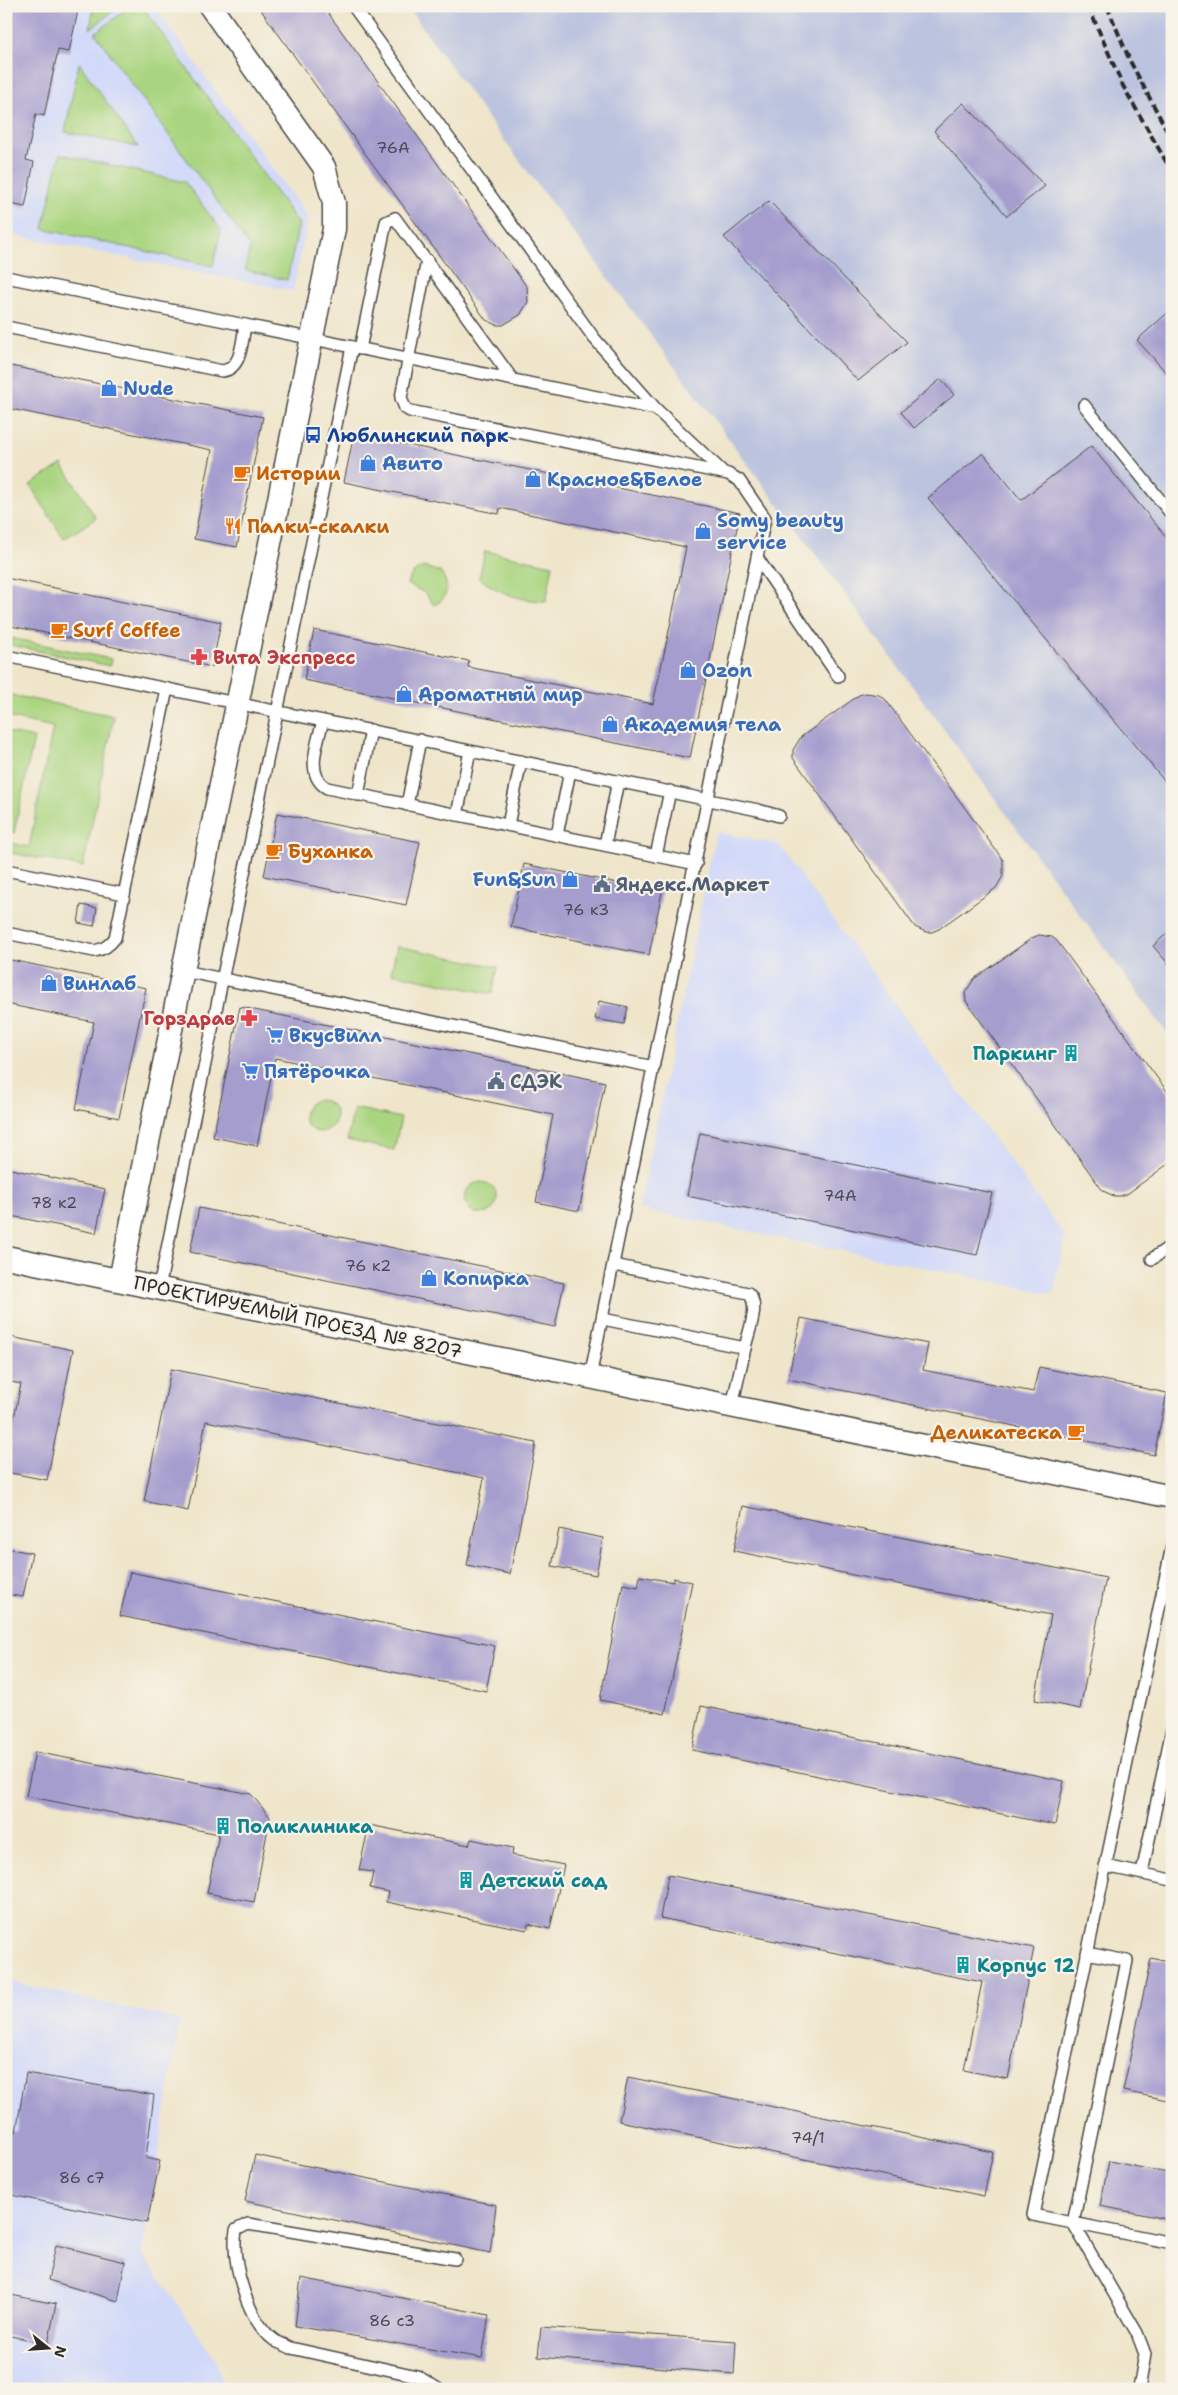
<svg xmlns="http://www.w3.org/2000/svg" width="1178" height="2395" font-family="'Shantell Sans',sans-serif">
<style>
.built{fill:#d1d9f9}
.industrial{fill:#bbc3de}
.green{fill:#aad580;stroke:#6a8056}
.building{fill:#a59dce}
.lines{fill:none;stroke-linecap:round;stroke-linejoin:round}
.lane-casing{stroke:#484743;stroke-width:14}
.street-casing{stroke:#484743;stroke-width:25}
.lane{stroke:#fff;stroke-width:11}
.street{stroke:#fff;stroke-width:22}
.rail{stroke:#2b2b2b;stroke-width:4;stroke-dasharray:8 4;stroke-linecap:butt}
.labels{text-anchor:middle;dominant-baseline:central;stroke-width:4.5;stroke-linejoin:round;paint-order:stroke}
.number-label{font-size:16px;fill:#4a4854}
.shop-label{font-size:19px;font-weight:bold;fill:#366cbe;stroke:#f7f3e8;text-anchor:start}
.transit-label{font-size:19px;font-weight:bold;fill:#164399;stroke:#f7f3e8;text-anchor:start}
.food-label{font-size:19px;font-weight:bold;fill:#c56008;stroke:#f7f3e8;text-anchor:start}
.health-label{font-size:19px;font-weight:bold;fill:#be3a42;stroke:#f7f3e8;text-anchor:start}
.service-label{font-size:19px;font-weight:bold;fill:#4e5e75;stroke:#f7f3e8;text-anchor:start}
.culture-label{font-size:19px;font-weight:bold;fill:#0d838f;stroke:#f7f3e8;text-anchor:start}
.street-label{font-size:19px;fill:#2b2b2b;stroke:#f7f3e8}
</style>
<rect width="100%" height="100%" fill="#f7f3e8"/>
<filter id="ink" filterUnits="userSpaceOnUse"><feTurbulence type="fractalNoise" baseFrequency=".02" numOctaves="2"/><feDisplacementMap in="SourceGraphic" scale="10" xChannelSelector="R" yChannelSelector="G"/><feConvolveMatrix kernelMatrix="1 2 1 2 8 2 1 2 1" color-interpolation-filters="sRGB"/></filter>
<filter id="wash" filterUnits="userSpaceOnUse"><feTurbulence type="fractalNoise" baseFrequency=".0096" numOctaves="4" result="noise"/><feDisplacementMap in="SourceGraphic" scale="20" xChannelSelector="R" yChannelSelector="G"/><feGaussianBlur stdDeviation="1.12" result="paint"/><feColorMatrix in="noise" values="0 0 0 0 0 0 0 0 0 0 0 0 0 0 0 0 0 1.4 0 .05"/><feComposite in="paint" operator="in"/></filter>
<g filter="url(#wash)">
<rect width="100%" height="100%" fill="#efe5ca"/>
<!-- built -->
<g class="built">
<path d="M6,6H154L308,217L293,291L6,234Z"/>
<path d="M716,832L778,844L1065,1236L1053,1294L639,1209Z"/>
<path d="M6,1981L180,2020L142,2254L216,2359L223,2389H6Z"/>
</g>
<!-- industrial -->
<path class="industrial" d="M407,6H1172V1040L813,551L498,132Z"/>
<!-- green -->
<g class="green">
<path d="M94,6H120L90,29Z"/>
<path d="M131,6H142L299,224L287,280L245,270L250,247L95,33Z"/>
<path d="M79,63L138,147L65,132Z"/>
<path d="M60,154L185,182L221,230L213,266L43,229Z"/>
<path d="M62,464L96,518L64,539L30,485Z"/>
<path d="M485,551L553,565L546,601C522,601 498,593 479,578Z"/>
<path d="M424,567L440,572C450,583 449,599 434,605L425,593L407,584C410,574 415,571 424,567Z"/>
<path d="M6,637L111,659L110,666L6,644Z"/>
<path d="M6,694L114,716L83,867L6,852V842L29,847L53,727L6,717Z"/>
<path d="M6,732L34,738L14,833L6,831Z"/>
<path d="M397,946L498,967L492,994L391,973Z"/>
<circle cx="320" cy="1116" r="16"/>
<path d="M354,1108L401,1118L394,1150L347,1140Z"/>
<circle cx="481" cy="1198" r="16"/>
</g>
<g id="blocks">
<!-- building -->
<g class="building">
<path d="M6,6H79L69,52L58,50L44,116L36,114L26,160L34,162L25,207L6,203Z"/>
<path d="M258,6H323L527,287L528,302L520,315L503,325H497L486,320Z"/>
<path d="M963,103L1045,186L1007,216L934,131Z"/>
<path d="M769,201L907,342L858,381L724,237Z"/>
<path d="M1172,309V379L1137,340Z"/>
<path d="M6,365L263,417L237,547L194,539L212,450L6,408Z"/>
<path d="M941,379L954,395L914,428L901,412Z"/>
<path d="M354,434L740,513L690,758L304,680L314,630L469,661L468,667L653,704L670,626L686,547L500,508L499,514L344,482Z"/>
<path d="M1091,446L1172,544V790L928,498L983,453L1021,500Z"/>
<path d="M6,578L221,622L212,667L6,625Z"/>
<path d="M866,693L879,695L885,699L1003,860V876L996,888L939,929L932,932H926L915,927L793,758V750L801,737L859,695Z"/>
<path d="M277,813L420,842L406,905L264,876Z"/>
<path d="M524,864L662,892L649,955L511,927Z"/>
<path d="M81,905L97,908L94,926L78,923Z"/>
<path d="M1172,929V968L1153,946Z"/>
<path d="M1039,935L1052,937L1057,941L1172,1098V1161L1127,1194L1120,1196H1114L1103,1191L966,1001L965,993L974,979L1032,938Z"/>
<path d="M6,959L146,988L119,1118L76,1109L94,1022L6,1004Z"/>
<path d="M599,1001L628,1007L624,1024L595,1019Z"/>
<path d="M240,1007L605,1082L579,1211L536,1202L553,1115L275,1058L257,1146L213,1137Z"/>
<path d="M700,1133L992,1193L977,1255L687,1196Z"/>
<path d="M6,1168L105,1189L96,1233L6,1215Z"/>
<path d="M199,1208L564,1283L555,1327L190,1252Z"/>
<path d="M801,1318L928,1344L923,1370L1033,1392L1039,1367L1167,1393L1154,1455L788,1379Z"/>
<path d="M6,1336L73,1350L47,1480L6,1472V1457L21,1384L6,1381Z"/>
<path d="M171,1369L536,1443L510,1574L467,1565L484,1478L206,1421L188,1511L144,1501Z"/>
<path d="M743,1506L1106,1578L1080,1709L1035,1700L1051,1615L734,1551Z"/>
<path d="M559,1529L603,1538L596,1575L552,1566Z"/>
<path d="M6,1548L32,1553L23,1597L6,1594Z"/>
<path d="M130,1572L495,1646L486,1691L120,1616Z"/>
<path d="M640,1576L673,1582V1578L692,1582L665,1714L600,1700L623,1584L638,1587Z"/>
<path d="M701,1706L1064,1781L1055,1825L692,1750Z"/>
<path d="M35,1752L251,1794L270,1817L254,1902L207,1893L219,1834L26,1796Z"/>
<path d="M369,1825L469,1845L471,1839L513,1848L512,1855L564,1865L550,1929L528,1924L527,1930L386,1902L388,1892L370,1888L373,1872L359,1870Z"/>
<path d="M668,1875L1034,1948L1008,2079L964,2070L982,1982L660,1918Z"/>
<path d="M1151,1958L1172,1963V2078L1167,2100L1123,2091Z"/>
<path d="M26,2073L154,2095L146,2158L160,2161L147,2223L6,2194V2130L16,2132Z"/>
<path d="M628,2077L993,2152L984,2196L619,2121Z"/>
<path d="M255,2155L496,2205L490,2253L245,2201Z"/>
<path d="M1109,2161L1172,2174V2220L1100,2206Z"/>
<path d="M56,2245L125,2262L118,2301L48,2280Z"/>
<path d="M301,2278L489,2315L482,2358L295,2326Z"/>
<path d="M6,2294L56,2304L48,2344L6,2335Z"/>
<path d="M541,2327L736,2341L734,2374L538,2357Z"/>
</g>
</g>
</g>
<g filter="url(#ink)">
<use href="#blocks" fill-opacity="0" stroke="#484743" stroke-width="1"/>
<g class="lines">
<!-- lane casing -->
<g class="lane-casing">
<g id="lane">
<path d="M353,6L594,338L656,409L723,472"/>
<path d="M427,260L401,398L405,408L410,411L728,474L739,480L765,518L590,1377"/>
<path d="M6,277L245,325C242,341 242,369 222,371L6,327"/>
<path d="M245,325L656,409"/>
<path d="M360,349L386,222L395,218L513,380"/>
<path d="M1084,405L1172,515"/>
<path d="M758,559L838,676"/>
<path d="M6,656L758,810L779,816"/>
<path d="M323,721C318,741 304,775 327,788L696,864"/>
<path d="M358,795L371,730"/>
<path d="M407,805L420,740"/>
<path d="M457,815L470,751"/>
<path d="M508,825L521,761"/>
<path d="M557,835L570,771"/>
<path d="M605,845L618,781"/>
<path d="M656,856L670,791"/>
<path d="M6,870L124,894"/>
<path d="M6,933L94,951C104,949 109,946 115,938L167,689"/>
<path d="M184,971L654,1067"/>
<path d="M1152,1259L1172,1245"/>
<path d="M159,1288L352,347"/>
<path d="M603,1319L745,1348C748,1332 761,1305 748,1293L614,1265"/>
<path d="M732,1406L745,1348"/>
<path d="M1172,1546L1033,2215L1172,2243"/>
<path d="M1105,1866L1172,1880"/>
<path d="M1142,1873L1172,1729"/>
<path d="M1087,1953L1127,1961L1073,2223L1137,2333L1145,2354L1139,2389"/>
<path d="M438,2389L417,2376L291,2348C286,2345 278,2343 274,2340C247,2320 231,2261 236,2230L248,2224L455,2259"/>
</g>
</g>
<!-- street casing -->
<g class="street-casing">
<g id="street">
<path d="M6,1257L1172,1497"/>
<path d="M120,1280L334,229V203L324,167L210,6"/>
</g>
</g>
<!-- lane -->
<use href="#lane" class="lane"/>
<!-- street -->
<use href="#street" class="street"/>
<!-- rail -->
<g class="rail">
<path d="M1088,6L1123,86L1172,172"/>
<path d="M1107,6L1130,61L1172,140"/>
</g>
</g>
</g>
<!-- icons -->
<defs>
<g id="shop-bare" transform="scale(1.35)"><path d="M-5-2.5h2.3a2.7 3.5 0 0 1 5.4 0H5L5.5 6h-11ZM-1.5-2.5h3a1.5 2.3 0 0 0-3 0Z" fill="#3f7fe0" stroke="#f7f3e8" stroke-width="2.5" paint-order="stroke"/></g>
<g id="bus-bare" transform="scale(1.35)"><path d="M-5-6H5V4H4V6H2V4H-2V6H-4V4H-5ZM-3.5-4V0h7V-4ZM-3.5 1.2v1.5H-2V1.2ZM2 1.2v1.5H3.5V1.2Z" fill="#1a4fb4" stroke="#f7f3e8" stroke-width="2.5" paint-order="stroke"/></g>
<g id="cafe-bare" transform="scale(1.35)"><path d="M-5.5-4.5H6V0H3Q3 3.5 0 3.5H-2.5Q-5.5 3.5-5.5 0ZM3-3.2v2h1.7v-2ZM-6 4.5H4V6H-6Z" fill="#e8710a" stroke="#f7f3e8" stroke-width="2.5" paint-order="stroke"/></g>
<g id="restaurant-bare" transform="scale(1.35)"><path d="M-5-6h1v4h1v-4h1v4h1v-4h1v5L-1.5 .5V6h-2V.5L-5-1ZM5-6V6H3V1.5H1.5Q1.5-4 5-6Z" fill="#e8710a" stroke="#f7f3e8" stroke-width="2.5" paint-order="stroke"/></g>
<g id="pharmacy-bare" transform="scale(1.35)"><path d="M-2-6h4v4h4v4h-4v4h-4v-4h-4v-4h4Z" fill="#e0444e" stroke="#f7f3e8" stroke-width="2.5" paint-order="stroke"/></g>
<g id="civic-bare" transform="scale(1.35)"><path d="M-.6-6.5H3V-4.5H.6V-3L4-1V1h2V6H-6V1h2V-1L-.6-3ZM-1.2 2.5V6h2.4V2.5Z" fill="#5c6f8a" stroke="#f7f3e8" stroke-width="2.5" paint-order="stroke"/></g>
<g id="supermarket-bare" transform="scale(1.35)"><path d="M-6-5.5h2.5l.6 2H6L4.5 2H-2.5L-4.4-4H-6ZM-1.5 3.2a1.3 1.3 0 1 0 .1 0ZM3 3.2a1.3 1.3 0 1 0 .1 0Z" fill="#3f7fe0" stroke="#f7f3e8" stroke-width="2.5" paint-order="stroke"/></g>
<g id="building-bare" transform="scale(1.35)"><path d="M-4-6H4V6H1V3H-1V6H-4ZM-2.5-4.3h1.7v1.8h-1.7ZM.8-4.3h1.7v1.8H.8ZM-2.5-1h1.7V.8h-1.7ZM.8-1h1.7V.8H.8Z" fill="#0f9aa8" stroke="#f7f3e8" stroke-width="2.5" paint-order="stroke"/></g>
</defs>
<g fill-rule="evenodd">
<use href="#shop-bare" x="109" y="388"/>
<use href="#bus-bare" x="313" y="435"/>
<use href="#shop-bare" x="368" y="463"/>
<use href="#cafe-bare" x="242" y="473"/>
<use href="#shop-bare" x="533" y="479"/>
<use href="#restaurant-bare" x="233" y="526"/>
<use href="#shop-bare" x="703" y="531"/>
<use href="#cafe-bare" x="59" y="630"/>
<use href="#pharmacy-bare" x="199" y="657"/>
<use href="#shop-bare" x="688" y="670"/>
<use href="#shop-bare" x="404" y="694"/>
<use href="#shop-bare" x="610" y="724"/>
<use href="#cafe-bare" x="274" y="851"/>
<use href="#shop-bare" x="570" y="879"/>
<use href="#civic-bare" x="602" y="884"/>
<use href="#shop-bare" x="49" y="983"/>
<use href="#pharmacy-bare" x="249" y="1018"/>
<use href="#supermarket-bare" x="275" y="1035"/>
<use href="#building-bare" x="1071" y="1053"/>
<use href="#supermarket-bare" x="250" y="1071"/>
<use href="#civic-bare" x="496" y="1081"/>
<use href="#shop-bare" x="429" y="1278"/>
<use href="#cafe-bare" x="1076" y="1432"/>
<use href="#building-bare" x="223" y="1826"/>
<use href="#building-bare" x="466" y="1880"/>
<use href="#building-bare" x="963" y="1965"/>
</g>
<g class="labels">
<!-- number labels -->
<g class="number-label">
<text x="393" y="147">76А</text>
<text x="586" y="909">76 к3</text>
<text x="840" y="1195">74А</text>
<text x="54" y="1202">78 к2</text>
<text x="368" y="1265">76 к2</text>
<text x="808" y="2137">74/1</text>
<text x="82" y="2177">86 с7</text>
<text x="392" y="2320">86 с3</text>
</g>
<!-- shop labels -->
<g class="shop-label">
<text x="123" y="388">Nude</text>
<text x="382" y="463">Авито</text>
<text x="547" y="479">Красное&amp;Белое</text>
<text x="717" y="520">Somy beauty<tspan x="717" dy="22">service</tspan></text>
<text x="702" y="670">Ozon</text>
<text x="418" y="694">Ароматный мир</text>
<text x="624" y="724">Академия тела</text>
<text x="556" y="879" text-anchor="end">Fun&amp;Sun</text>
<text x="63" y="983">Винлаб</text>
<text x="289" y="1035">ВкусВилл</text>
<text x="264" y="1071">Пятёрочка</text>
<text x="443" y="1278">Копирка</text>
</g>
<!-- transit labels -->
<g class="transit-label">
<text x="327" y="435">Люблинский парк</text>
</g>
<!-- food labels -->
<g class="food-label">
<text x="256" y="473">Истории</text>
<text x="247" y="526">Палки-скалки</text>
<text x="73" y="630">Surf Coffee</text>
<text x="288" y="851">Буханка</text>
<text x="1062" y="1432" text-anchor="end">Деликатеска</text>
</g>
<!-- health labels -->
<g class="health-label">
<text x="213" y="657">Вита Экспресс</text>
<text x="235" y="1018" text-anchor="end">Горздрав</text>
</g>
<!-- service labels -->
<g class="service-label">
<text x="616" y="884">Яндекс.Маркет</text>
<text x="510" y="1081">СДЭК</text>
</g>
<!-- culture labels -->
<g class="culture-label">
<text x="1057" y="1053" text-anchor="end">Паркинг</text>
<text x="237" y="1826">Поликлиника</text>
<text x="480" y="1880">Детский сад</text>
<text x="977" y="1965">Корпус 12</text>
</g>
<!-- street labels -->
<g class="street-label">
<text transform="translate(298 1317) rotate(12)">ПРОЕКТИРУЕМЫЙ ПРОЕЗД № 8207</text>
</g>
</g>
<!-- margin -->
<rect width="1178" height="2395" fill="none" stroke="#f7f3e8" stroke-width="25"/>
<!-- north arrow -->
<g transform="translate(48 2348) rotate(107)" stroke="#f7f3e8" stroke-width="4" paint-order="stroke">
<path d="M0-4L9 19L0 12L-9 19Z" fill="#2b2b2b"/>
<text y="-8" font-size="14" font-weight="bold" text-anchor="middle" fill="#2b2b2b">N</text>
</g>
</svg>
